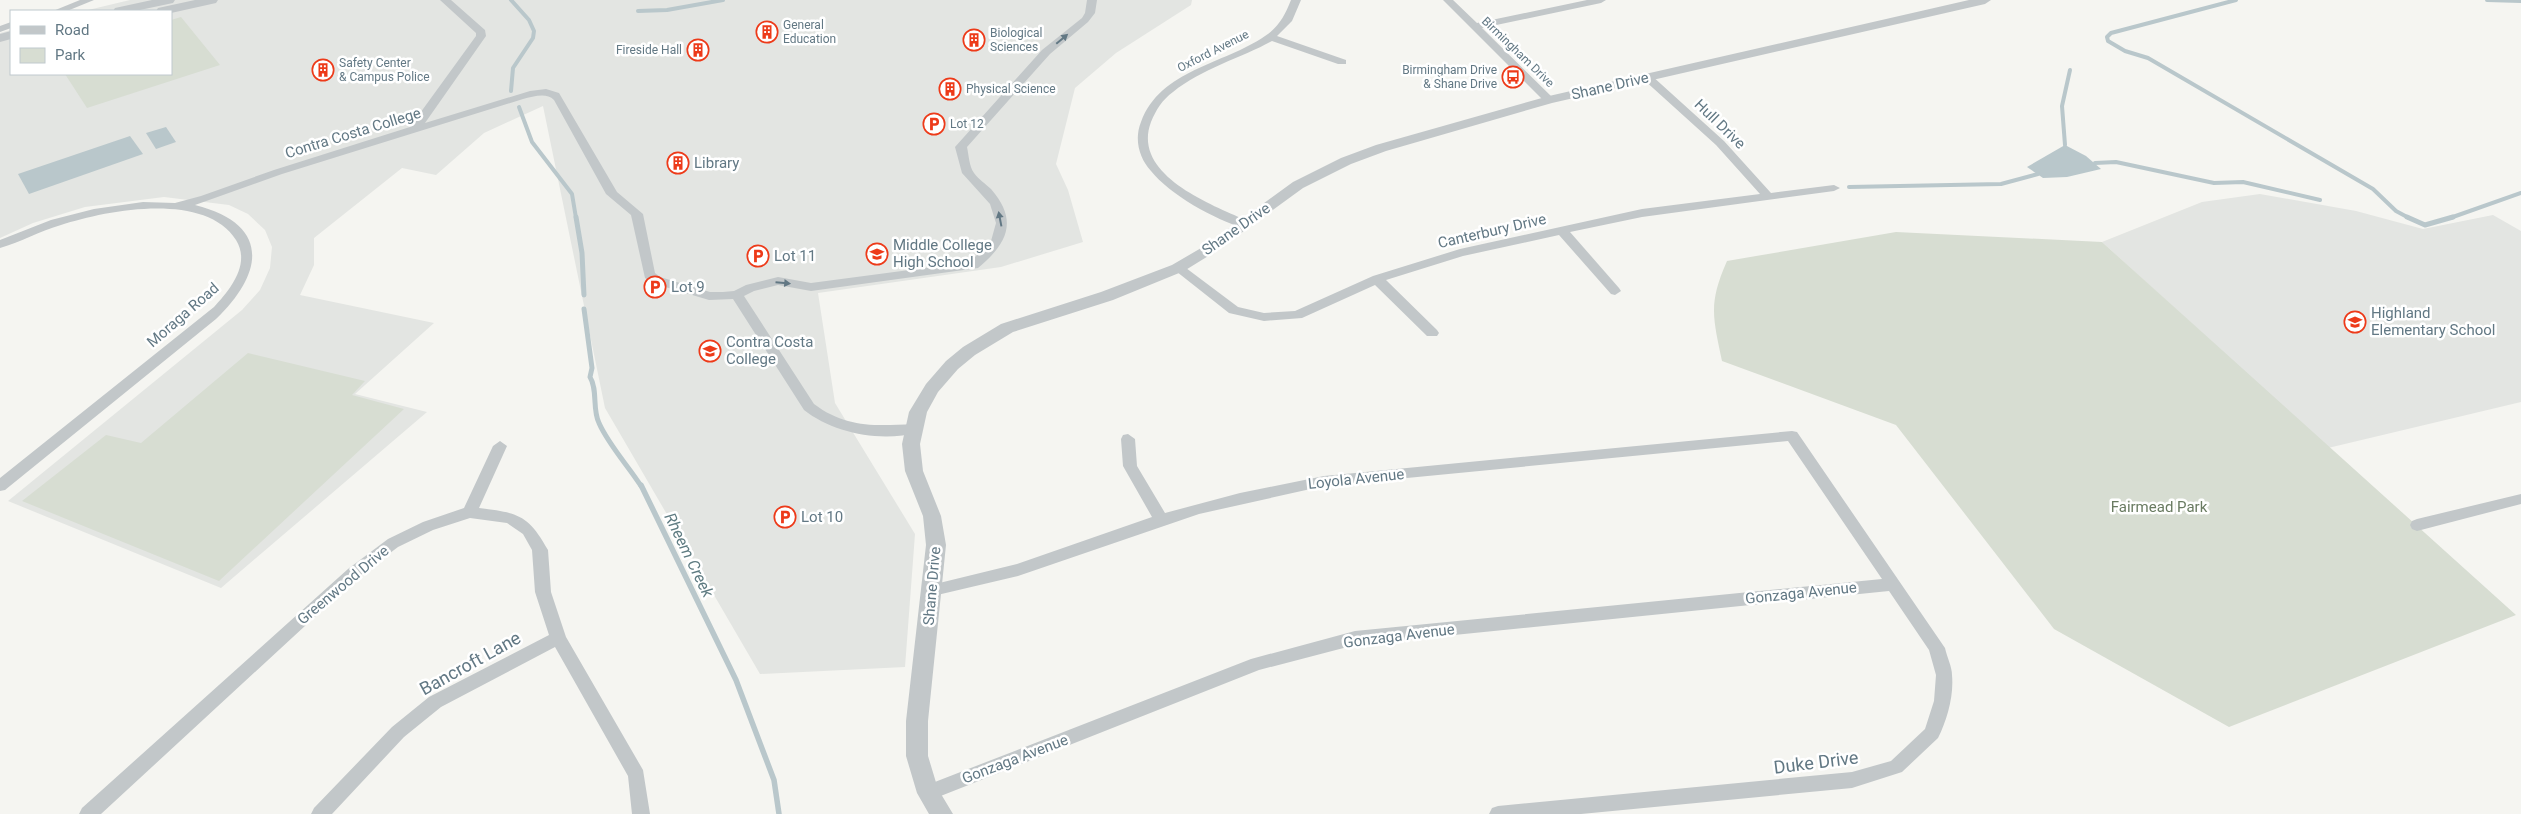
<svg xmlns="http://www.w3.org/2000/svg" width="2521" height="814" font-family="Roboto,sans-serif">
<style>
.built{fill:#e3e5e2}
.green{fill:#d7ddd2}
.water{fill:#b9c7cb}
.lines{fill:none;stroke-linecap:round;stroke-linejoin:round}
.stream-far2{stroke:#b9c7cb;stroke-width:4}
.stream-far1{stroke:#b9c7cb;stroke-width:5}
.stream{stroke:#b9c7cb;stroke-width:5.5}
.minor{fill:#c2c7c9;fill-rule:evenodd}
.tertiary{fill:#c2c7c9;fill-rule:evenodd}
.oneway{fill:#627884}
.labels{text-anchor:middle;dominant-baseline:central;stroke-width:5;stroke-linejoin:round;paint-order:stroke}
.far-poi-label{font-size:12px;fill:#627884;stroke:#fff;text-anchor:start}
.far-street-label{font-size:12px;fill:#627884;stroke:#fff}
.street-label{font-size:15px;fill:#627884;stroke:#fff}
.poi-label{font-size:15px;fill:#627884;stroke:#fff;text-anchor:start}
.park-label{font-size:15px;fill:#697b61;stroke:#fff}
.water-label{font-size:16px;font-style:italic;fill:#5e7b81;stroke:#fff}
.near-street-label{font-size:18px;fill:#627884;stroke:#fff}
</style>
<rect width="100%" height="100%" fill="#f5f5f1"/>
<!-- built -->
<g class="built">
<path d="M130,0H1192L1191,5L1116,53L1075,88L1056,164L1068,190L1083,242L1001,267L818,293L835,403L915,534L905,667L760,674L605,408L543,106L484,133L436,175L402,168L314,238V265L300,295L434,323L355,394L427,412L221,588L8,501L242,310L260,290L270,268L272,247L265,230L248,214L229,205L164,197L85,207L33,223L0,238V33L11,30V74H171V11H84Z"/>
<path d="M2260,194L2356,211L2423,229L2493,215L2521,231V402L2328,448L2102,242L2202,202Z"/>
</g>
<!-- green -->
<g class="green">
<path d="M181,17L220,65L87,108L65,74H171V20Z"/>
<path d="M1896,232L2102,242L2516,615L2229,727L2054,629L1896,425L1722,361C1713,317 1708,304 1727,261Z"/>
<path d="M248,353L365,381L352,395L404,409L219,581L22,501L106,435L141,443Z"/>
</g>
<!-- water -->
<g class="water">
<path d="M166,127L176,142L156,149L146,133Z"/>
<path d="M130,136L143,154L29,194L18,174Z"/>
<path d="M2065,145L2086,156L2101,169L2067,177L2043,178L2027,167Z"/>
</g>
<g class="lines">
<!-- stream-far2 -->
<g class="stream-far2">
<path d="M511,0L529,20L534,31L533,38L513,68L511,91"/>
<path d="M2236,0L2111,33L2107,37L2108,41L2125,51L2148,58L2373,189L2396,211L2409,218"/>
<path d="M2487,0L2521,1"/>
<path d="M638,11L667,10L723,0"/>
<path d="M519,107L532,142L572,194L576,218"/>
<path d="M2065,145L2062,106L2070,70"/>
<path d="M2095,163L2116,162L2214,183L2243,182L2320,200"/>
<path d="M1849,187L2001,184L2038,174"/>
<path d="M2450,218L2521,193"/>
</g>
<!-- stream-far1 -->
<g class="stream-far1">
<path d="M576,217L582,253L584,295"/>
<path d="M2407,217L2425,225L2453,217"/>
<path d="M584,309L592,368L590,377C598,390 592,409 599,423C608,444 629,467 641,486"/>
</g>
<!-- stream -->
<path class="stream" d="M641,485L736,680L774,780L779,814"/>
<!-- minor -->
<g class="minor">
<path d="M80,0H94L67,11H53Z"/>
<path d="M440,0H451L485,30L486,36L425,123L530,91L546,89L559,93L617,192L643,214L655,273L660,277L710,292H723L734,291L746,285L778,277L811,283L970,262L991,241L996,223L990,204L962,173L955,147L1042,50L1082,18L1085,13L1087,0H1097L1095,13L1088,22L1050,54L967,147C969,156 969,166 974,173C979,180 986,184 991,189C1019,221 1007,244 978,268L811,291L778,285L754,291L744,296L814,404C846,428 875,426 913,424L918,426L920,429L918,432C882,443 833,433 804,410L733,299L709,300L652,283L645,278L631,215L606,194L554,100C546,92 533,97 523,99L282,174L195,205C270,224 265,272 216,319L5,490L0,491V478L214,307C230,290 251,264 236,240C205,191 107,210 61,225C40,231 21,242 0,248V240L51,220L94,209L143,202L175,203L201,196L274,170L410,127L476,36V33Z"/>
<path d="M1291,0H1301L1292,21L1277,36L1346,60V64H1338L1272,41C1241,58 1201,69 1173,92C1162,100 1156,110 1151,122C1131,175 1212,205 1248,221L1250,224L1244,228C1215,220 1169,194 1151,171C1139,158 1134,139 1141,122C1161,69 1223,65 1265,36C1279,27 1285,15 1291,0Z"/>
<path d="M1443,0H1453L1477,23L1587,0H1606L1601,3L1482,28L1553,98L1554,100L1549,103L1545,102Z"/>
<path d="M11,22V28L0,32V26Z"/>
<path d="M1647,74L1651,75L1724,141L1771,193L1834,185L1840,188L1834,191L1642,217L1570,232L1619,288L1621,291L1615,295L1611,294L1559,235L1463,256L1386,280L1437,330L1439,333L1437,336H1427L1375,285L1302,318L1264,321L1229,313L1172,268L1174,265H1182L1238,307L1264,313L1295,311L1373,276L1460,249L1642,209L1760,194L1716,145L1643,79V75Z"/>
<path d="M1792,431L1797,432L1945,648C1947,657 1952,667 1952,675C1954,696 1947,720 1938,738L1902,772L1852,788L1581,814H1489L1492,808L1498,806L1852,772L1891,761L1925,729L1934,701L1936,675L1929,650L1889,591L1355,645L1259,670L928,801L922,799L919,793L922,787L1251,659L1355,631L1882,579L1788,441L1324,486L1199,514L1018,576L933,596L927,594L925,590L927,586L1017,564L1152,517L1123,466L1121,439L1123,435L1128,434L1135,439L1137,466L1165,513L1240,493L1324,476Z"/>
<path d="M500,441L507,446L479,508C518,513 528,514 548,550L551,592L566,637L643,770L650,814H632L628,776L555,647L441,707L404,737L332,814H311L314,808L392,727L429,697L549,635L535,592L532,550L523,534L507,523L470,518L433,530L398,547L358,577L101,814H79L82,808L348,569L388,539L423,522L464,508L493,446Z"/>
<path d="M2521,494V504L2417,531L2412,529L2410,525L2412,521L2417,519Z"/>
</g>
<!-- tertiary -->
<g class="tertiary">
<path d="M152,0H175L173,3L135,11H113L115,8Z"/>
<path d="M195,0H218L216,3L171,13L156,11L158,8Z"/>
<path d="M1969,0H1991L1985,4L1552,103L1386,151L1351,164L1303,188L1218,250L1184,271L1113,300L1013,332L975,355L958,369L938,392L927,412L920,444L923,471L941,516L946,545L928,721V756L938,789L953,814H929L917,793L906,756V721L926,545L923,516L905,471L902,444L909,412L926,384L946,361L963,347L1001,324L1101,292L1172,265L1208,244L1293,182L1341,158L1376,145L1549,96Z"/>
<path d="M11,31V39L0,42V34Z"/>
</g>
</g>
<!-- one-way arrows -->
<defs><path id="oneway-solid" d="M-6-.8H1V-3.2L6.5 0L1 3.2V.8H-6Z" transform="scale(1.25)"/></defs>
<g class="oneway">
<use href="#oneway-solid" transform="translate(1062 39) rotate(-40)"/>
<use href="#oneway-solid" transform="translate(1000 219) rotate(-101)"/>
<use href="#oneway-solid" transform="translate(783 283) rotate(5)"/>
</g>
<!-- icons -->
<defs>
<g id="building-ring" transform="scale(1.125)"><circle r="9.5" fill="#fff" stroke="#ed3a19" stroke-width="1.5"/><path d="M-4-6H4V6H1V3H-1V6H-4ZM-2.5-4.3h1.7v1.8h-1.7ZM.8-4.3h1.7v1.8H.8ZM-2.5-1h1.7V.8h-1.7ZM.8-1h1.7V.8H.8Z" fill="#ed3a19"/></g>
<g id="bus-ring" transform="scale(1.125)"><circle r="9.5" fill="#fff" stroke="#ed3a19" stroke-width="1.5"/><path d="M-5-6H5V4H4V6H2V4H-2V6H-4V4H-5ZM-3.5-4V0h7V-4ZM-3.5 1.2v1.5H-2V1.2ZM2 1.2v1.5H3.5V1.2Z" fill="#ed3a19"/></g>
<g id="parking-ring" transform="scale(1.125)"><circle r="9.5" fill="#fff" stroke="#ed3a19" stroke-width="1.5"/><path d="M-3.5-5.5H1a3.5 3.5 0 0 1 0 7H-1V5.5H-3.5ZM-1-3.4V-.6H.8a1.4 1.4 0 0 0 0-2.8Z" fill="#ed3a19"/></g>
<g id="school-ring" transform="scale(1.125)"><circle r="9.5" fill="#fff" stroke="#ed3a19" stroke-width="1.5"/><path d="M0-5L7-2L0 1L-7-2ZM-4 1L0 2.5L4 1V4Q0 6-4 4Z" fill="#ed3a19"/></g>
<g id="university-ring" transform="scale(1.125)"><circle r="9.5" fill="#fff" stroke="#ed3a19" stroke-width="1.5"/><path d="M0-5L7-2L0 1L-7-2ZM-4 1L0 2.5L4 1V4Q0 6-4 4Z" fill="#ed3a19"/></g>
</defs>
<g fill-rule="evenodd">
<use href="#building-ring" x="767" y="32"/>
<use href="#building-ring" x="974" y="40"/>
<use href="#building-ring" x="698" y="50"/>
<use href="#building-ring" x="323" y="70"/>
<use href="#bus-ring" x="1513" y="77"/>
<use href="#building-ring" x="950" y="89"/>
<use href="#parking-ring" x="934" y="124"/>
<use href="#building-ring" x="678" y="163"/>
<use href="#school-ring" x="877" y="254"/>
<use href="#parking-ring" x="758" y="256"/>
<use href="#parking-ring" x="655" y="287"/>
<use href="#school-ring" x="2355" y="322"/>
<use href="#university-ring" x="710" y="351"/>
<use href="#parking-ring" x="785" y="517"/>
</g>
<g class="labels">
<!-- far-poi labels -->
<g class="far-poi-label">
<text x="783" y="25">General<tspan x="783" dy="14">Education</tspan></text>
<text x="990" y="33">Biological<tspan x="990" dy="14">Sciences</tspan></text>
<text x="682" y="50" text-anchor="end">Fireside Hall</text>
<text x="339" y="63">Safety Center<tspan x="339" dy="14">&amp; Campus Police</tspan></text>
<text x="1497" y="70" text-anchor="end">Birmingham Drive<tspan x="1497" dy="14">&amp; Shane Drive</tspan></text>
<text x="966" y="89">Physical Science</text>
<text x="950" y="124">Lot 12</text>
</g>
<!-- far-street labels -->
<g class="far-street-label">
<text transform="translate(1213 51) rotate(-27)">Oxford Avenue</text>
<text transform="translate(1518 52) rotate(44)">Birmingham Drive</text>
</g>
<!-- street labels -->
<g class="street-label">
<text transform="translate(1610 86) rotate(-13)">Shane Drive</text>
<text transform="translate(1720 124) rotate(44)">Hull Drive</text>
<text transform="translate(353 133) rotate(-17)">Contra Costa College</text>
<text transform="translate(1236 229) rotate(-35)">Shane Drive</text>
<text transform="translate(1492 231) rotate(-13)">Canterbury Drive</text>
<text transform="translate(183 315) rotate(-41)">Moraga Road</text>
<text transform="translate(1356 479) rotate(-6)">Loyola Avenue</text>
<text transform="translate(343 585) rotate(-40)">Greenwood Drive</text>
<text transform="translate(932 586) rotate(-85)">Shane Drive</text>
<text transform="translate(1801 593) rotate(-6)">Gonzaga Avenue</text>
<text transform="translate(1399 636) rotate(-7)">Gonzaga Avenue</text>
<text transform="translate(1015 759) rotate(-21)">Gonzaga Avenue</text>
</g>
<!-- poi labels -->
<g class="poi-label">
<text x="694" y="163">Library</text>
<text x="893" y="245">Middle College<tspan x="893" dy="17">High School</tspan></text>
<text x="774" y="256">Lot 11</text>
<text x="671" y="287">Lot 9</text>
<text x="2371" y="313">Highland<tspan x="2371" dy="17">Elementary School</tspan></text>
<text x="726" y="342">Contra Costa<tspan x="726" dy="17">College</tspan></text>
<text x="801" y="517">Lot 10</text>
</g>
<!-- park labels -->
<g class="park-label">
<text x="2159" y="507">Fairmead Park</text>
</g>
<!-- water labels -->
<g class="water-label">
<text transform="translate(689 555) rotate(64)">Rheem Creek</text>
</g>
<!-- near-street labels -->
<g class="near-street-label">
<text transform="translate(470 663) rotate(-29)">Bancroft Lane</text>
<text transform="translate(1816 762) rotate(-7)">Duke Drive</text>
</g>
</g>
<!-- legend -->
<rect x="10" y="10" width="162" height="65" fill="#ffffff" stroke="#c0c9ce"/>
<rect x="20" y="26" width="25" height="8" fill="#c2c7c9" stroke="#c0c9ce"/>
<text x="55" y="35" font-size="15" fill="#627884">Road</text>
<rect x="20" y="48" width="25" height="15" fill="#d7ddd2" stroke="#c0c9ce"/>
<text x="55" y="60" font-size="15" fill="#627884">Park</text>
</svg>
